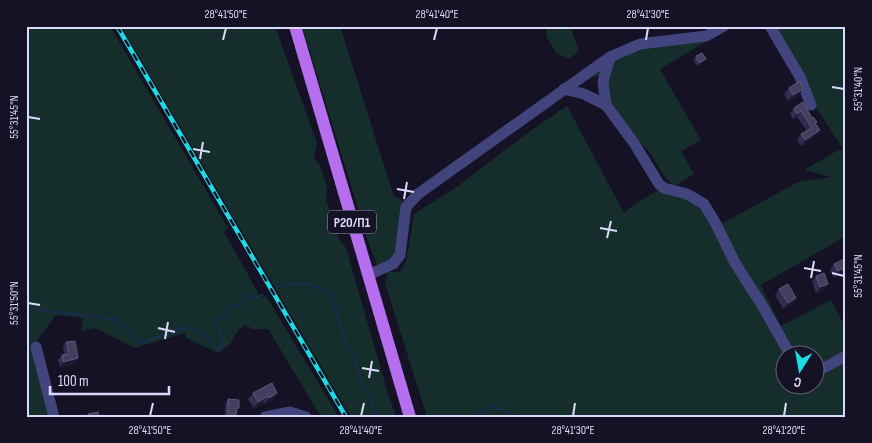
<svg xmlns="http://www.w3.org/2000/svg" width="872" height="443" font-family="'Sofia Sans Condensed',sans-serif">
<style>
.green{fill:#152d2b;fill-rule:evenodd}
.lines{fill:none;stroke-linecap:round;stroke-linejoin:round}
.stream{stroke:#172d49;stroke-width:2.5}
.minor{stroke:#42447d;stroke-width:11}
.major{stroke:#b56eed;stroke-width:12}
.rail-casing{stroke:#1ddbe3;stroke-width:4.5}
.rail{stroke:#141224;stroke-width:2.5;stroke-dasharray:8;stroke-linecap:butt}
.wall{fill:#322d4f}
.shaded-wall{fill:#1e1a36}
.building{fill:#443f61;stroke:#5c5879}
.ticks{fill:none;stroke:#dbd9fa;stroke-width:2}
.labels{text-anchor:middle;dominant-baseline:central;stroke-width:4;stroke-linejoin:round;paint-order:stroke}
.shield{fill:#141224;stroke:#9f9dba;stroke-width:1}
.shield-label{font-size:14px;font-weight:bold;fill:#dbd9fa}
.neatline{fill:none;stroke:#dbd9fa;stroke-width:2}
.ticks-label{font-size:12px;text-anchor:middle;fill:#dbd9fa}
</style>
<rect width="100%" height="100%" fill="#141224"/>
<!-- green -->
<g class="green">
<path d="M26,26H110L228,228L224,232L261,298L266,296L339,417H321L268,329H253L245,325L239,329L230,344L218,353L186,338L185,333L135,348L95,328L81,331L83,318L56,315L32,347L49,417H26Z"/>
<path d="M121,26H275L317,143L314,158L321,167L327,188L326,201L333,217L339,239L346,248L387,390L396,417H351Z"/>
<path d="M302,26H340L394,197L403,200L397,252L390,260L377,265L368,241Z"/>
<path d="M546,26H570L579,51L569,59L556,53L546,36L547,29Z"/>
<path d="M776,26H846V236L761,285L781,326L831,300L846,328V417H427L385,283L388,272H400L406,261L414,214L458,186L526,134L567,106L624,213L633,205L662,188L687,196L721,224L798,182L831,177L804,170L833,153L843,149L813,103ZM784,356H814V386H784Z"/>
<path d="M701,39L704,43L660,69L701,140L681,151L694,174L675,186C663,179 660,167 652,156C646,147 638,142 631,134C616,117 607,97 599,76L586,78L616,58L640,47Z"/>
</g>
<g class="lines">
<!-- stream -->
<g class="stream">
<path d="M276,286L306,283L331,294L345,338L377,417"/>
<path d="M26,308L119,320L140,343L188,327L203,333L218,351L224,341L215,321L224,316L230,305L240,307L245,294L254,299L262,295"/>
<path d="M472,417L493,406L520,417"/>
</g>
<!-- minor -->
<g class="minor">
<path d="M770,26L800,77L811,105"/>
<path d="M610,57L603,82L606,105L634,143L659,184L664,188L687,194L704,204L716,224L735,263L762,305L791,356"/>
<path d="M564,89L584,94L606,105"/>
<path d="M368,275L393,264L400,255L406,207L418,194L610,57L640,44L706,36L724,26"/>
<path d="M36,347L54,417"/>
<path d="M814,373L846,356"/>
<path d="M265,417L290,412L306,417"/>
</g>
<!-- major -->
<path class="major" d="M295,26L410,417"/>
<!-- rail casing -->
<g class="rail-casing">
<path id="rail" d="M117,26L346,417"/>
</g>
<!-- rail -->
<use href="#rail" class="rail"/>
</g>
<!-- wall -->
<g class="wall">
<path d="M696,56L703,62L697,66L693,60Z"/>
<path d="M789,88L803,89L799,95L788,101L784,94Z"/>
<path d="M803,102L816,124V136L801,146L797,140L801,134L807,131L797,117L793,119L790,114L794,108Z"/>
<path d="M846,262V269L844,272L834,278L830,270L834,264Z"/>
<path d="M816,276L824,290L816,293L812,282Z"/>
<path d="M779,289L792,304L783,309L775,295Z"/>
<path d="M66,342L78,358L75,364L60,367L58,360L62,355L64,354L63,347Z"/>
<path d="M272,383L273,400L264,404L263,402L254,408L248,399L253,393Z"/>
<path d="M228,399L236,412V417H225V404Z"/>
</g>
<!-- shaded-wall -->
<g class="shaded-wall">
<path d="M706,59L703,62L697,66L699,63Z"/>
<path d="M803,89L799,95L788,101L793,95Z"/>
<path d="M801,111L797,117L793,119L797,114Z"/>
<path d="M820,130L816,136L801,146L805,140Z"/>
<path d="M846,267V269L844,272L834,278L838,271Z"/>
<path d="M828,284L824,290L816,293L820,287Z"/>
<path d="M796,298L792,304L783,309L788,303Z"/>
<path d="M78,358L75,364L60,367L63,362Z"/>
<path d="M277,393L273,400L264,404L269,398Z"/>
<path d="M268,396L263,402L254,408L258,402Z"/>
</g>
<!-- building -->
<g class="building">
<path d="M702,53L706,59L699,63L696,56Z"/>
<path d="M800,81L803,89L793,95L789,88Z"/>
<path d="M803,102L812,118L813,117L817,122L815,123L820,130L805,140L801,134L812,128L801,111L797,114L794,108Z"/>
<path d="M844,259L846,262V267L838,271L834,264Z"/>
<path d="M824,273L828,284L820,287L816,276Z"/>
<path d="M788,284L796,298L788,303L779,289Z"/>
<path d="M75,341L78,358L63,362L62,355L69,354L66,342Z"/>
<path d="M272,383L277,393L269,398L268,396L258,402L253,393Z"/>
<path d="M228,399L239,400V408H237L236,417H228Z"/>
<path d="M98,412L99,417H88V414Z"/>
</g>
<!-- ticks -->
<path class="ticks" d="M223,40L226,28M434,40L437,28M646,40L648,28M832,87L844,89M28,117L40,119M193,149L210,152M200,159L203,142M397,189L414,192M404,199L407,182M600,228L617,231M607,238L611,221M804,268L821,271M832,273L844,276M811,278L814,261M28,303L40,305M158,328L175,332M165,339L168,322M362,368L379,371M369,378L372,361M150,416L153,403M361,416L364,403M573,416L575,403M784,416L786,403"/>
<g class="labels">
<!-- shield labels -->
<rect class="shield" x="328" y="210.5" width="48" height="23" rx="4"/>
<g class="shield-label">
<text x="352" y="222">Р20/П1</text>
</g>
</g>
<!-- border -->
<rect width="872" height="443" fill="none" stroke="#141224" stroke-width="55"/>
<!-- north arrow -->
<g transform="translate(800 370) rotate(191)"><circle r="24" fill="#141224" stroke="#64627a"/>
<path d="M0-4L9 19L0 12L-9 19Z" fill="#1ddbe3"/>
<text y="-8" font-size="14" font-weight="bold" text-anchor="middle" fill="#dbd9fa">С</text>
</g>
<!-- scale -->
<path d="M50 386v8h119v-8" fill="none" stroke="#dbd9fa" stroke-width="2.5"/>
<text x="58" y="386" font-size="15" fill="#dbd9fa" stroke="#141224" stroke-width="4" paint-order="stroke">100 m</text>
<rect x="28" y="28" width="816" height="388" class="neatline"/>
<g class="ticks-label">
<text x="226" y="18">28°41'50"E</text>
<text x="437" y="18">28°41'40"E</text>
<text x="648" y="18">28°41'30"E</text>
<text transform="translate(858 89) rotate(-90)" y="4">55°31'40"N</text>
<text transform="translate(14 117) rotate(-90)" y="4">55°31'45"N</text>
<text transform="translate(858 276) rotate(-90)" y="4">55°31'45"N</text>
<text transform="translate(14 303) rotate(-90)" y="4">55°31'50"N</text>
<text x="150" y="434">28°41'50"E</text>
<text x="361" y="434">28°41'40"E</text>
<text x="573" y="434">28°41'30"E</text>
<text x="784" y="434">28°41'20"E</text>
</g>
</svg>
